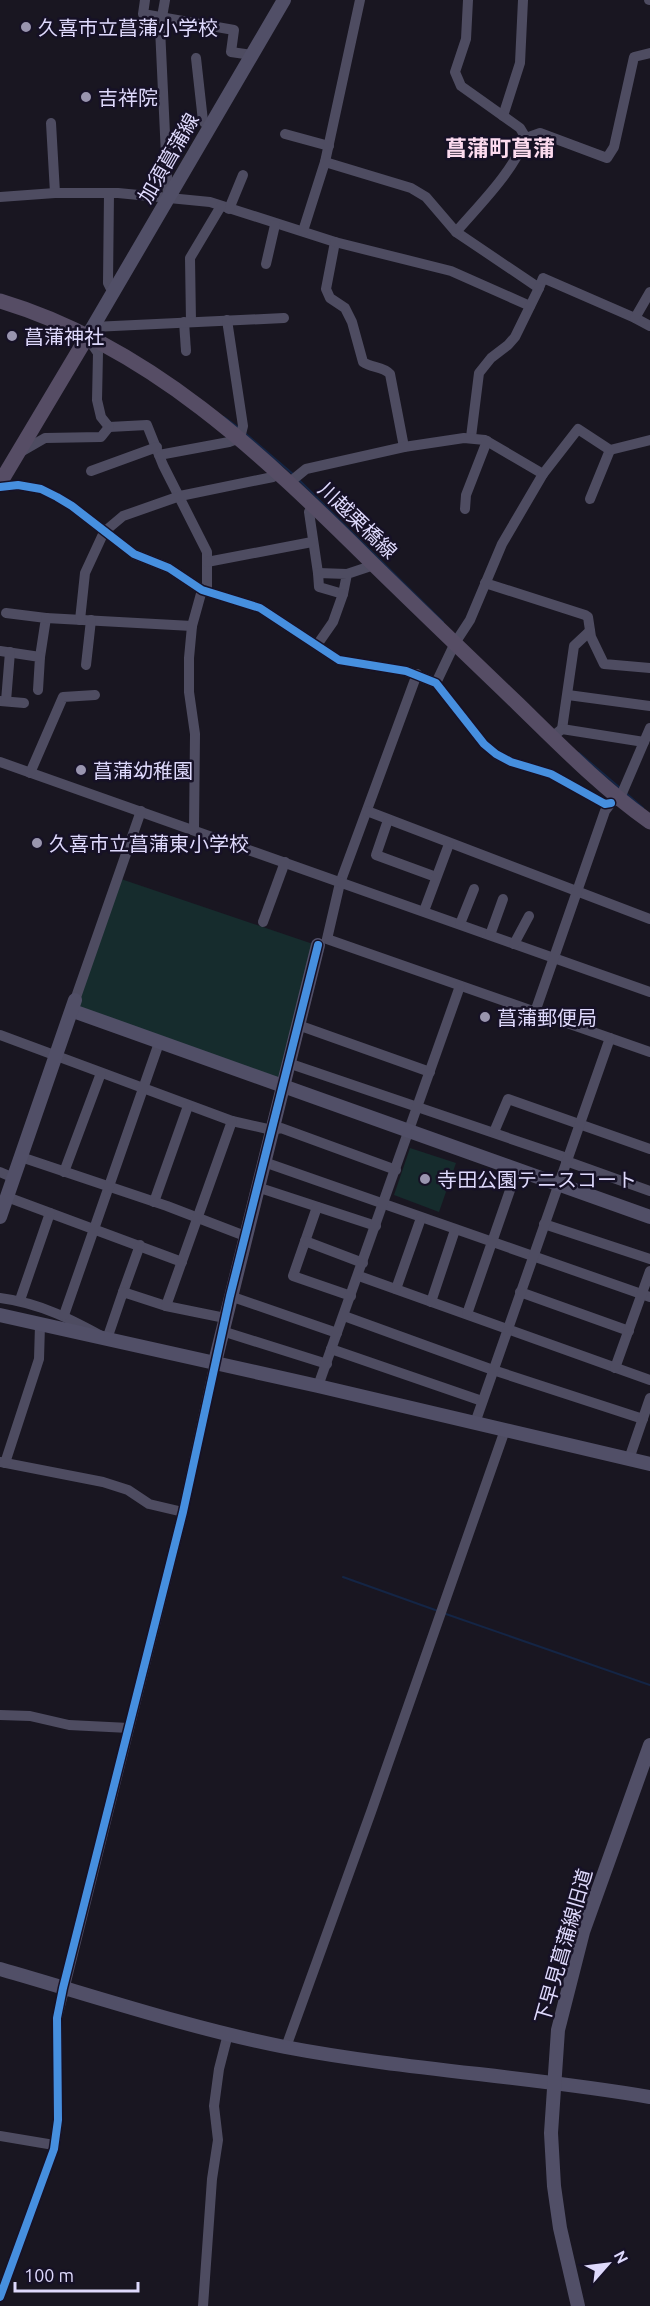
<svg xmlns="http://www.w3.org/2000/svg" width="650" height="2306" font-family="Ubuntu,'Noto Sans JP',sans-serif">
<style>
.green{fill:#162c2d}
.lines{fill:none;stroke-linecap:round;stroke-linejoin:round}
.stream{stroke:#142545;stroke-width:2}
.street{stroke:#4e4c61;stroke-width:10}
.secondary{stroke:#514f67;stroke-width:14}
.primary{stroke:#564d65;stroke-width:15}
.cycleway-casing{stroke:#161126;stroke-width:11}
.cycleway{stroke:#468fdf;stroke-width:8}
.poi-dot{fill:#9995af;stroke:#161126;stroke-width:2}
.labels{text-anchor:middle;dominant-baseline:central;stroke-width:5;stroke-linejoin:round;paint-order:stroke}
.poi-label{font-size:20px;fill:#ded9fc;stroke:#161126;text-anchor:start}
.street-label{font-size:20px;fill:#ded9fc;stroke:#161126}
.quarter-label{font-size:22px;font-weight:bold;fill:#fcdbef;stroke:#161126}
</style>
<rect width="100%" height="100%" fill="#191621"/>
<!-- green -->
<g class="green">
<path d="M121,879L313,944L280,1083L76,1009Z"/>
<path d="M410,1148L456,1163L439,1212L394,1195Z"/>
</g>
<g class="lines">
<!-- stream -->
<g class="stream">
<path d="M224,417L239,428"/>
<path d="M246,434L294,475"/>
<path d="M298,479L443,622"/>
<path d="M579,753L620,788"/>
<path d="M627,794L643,808"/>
<path d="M343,1577L438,1611"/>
<path d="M443,1613L650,1685"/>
</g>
<!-- street -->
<g class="street">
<path d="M145,0L143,14L234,30L231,52L252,55"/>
<path d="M165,0L160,28L168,198"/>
<path d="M649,0H650"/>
<path d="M196,58L203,121L209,127"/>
<path d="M503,116L520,63L523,0"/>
<path d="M51,123L55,193"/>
<path d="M285,134L329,146"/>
<path d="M526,138L540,133L607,158L614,147L634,57L650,53"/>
<path d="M325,162L411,188L426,197L456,232L539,288L543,278L635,318L650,326"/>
<path d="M109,193L108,283L113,293"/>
<path d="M0,197L55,193H118L210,202L335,242L326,289L330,298L345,308L352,322L363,362C371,368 383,366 390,374L404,447"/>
<path d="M229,209L243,175"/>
<path d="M303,231L325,162L360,0"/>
<path d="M456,232C481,203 511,174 526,138L520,128L461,86L455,72L466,39L468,0"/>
<path d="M335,242L451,271L530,306"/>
<path d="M266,264L275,225"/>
<path d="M635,318L650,292"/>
<path d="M184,322L186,351"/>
<path d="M191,322L190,258L221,206"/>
<path d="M93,327L284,318"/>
<path d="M87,337L98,353L97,400L101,417L109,427L147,425L163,465L207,552V592"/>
<path d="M471,437L479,373L491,358L508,345L515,337L539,288"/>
<path d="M19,453L45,438L101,437L109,427"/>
<path d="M159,455L229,442L240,438L243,426L227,320"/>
<path d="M91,471L157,447"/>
<path d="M290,482L306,469L404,447L464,438L485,440L543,474"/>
<path d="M0,487L18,485L41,489L57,497L72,506L134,554L169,568L202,590L260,608L339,660L406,671L436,683L484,744L496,754L511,762L551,774L605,804L611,803"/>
<path d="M590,499L610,450"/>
<path d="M313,504L309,512L318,573"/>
<path d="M465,509L466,495L487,441"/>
<path d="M207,562L312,542"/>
<path d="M347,574L343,594L319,587L318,573L347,574L374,565"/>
<path d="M485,583L585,615L588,617L591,637L604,664L650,668"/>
<path d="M6,613L46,618L40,657"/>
<path d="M46,618L192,626"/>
<path d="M80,620L85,573L104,532L123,516L180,496L273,477L279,472"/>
<path d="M317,645L333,622L343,594"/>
<path d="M0,651L40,657L38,690"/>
<path d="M86,665L91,620"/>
<path d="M417,674L340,883L327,939L650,1052"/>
<path d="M436,683L455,643L470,620L502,544L543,474L578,429L610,450L650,440"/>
<path d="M568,695L650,706"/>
<path d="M0,701L24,703"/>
<path d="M6,701L10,652"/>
<path d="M562,729L574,646L590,631"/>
<path d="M557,733L562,729L644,742"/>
<path d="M0,762L650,992"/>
<path d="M30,773L63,697L95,695"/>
<path d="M367,811L650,919"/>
<path d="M388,820L376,855L436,877"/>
<path d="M194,829L195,734L189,692V658L192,626L202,590"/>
<path d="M424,911L449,844"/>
<path d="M263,922L285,862"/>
<path d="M460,924L474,889"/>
<path d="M490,935L503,899"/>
<path d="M514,944L529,916"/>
<path d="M75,1000L141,811"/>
<path d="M535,1012L605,811L611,803L620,798L650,728"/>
<path d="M298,1025L430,1072"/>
<path d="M0,1035L232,1121L272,1130L281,1128L396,1170"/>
<path d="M288,1063L567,1158"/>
<path d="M494,1132L508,1099L650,1149"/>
<path d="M21,1157L167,1206L245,1236"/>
<path d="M566,1161L650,1191"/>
<path d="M264,1162L650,1297"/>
<path d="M0,1172L14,1178"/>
<path d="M64,1172L101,1073"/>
<path d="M257,1187L376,1226"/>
<path d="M7,1197L182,1262"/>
<path d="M154,1202L188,1106"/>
<path d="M317,1207L293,1276L351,1296"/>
<path d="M544,1224L650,1259"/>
<path d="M305,1241L363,1263"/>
<path d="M359,1276L650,1380"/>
<path d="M396,1289L421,1218"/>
<path d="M123,1292L140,1245"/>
<path d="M520,1292L629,1331"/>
<path d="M230,1296L337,1333"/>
<path d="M0,1298C40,1303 73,1320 107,1339L123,1292L166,1306"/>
<path d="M20,1300L50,1213"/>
<path d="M431,1302L455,1230"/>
<path d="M467,1314L517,1170"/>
<path d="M64,1315L159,1043"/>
<path d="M344,1316L493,1370L643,1419"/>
<path d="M225,1318L166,1306L232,1121"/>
<path d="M222,1331L327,1364"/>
<path d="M331,1349L482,1401"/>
<path d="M615,1368L650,1271"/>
<path d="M318,1386L460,986"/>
<path d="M475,1423L610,1038"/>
<path d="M629,1459L650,1398"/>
<path d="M0,1462L103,1482L128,1490L149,1504L183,1512"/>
<path d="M5,1463L39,1359L40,1325"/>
<path d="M0,1715L30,1716L69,1725L129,1728"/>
<path d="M286,2047L371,1812L505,1430"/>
<path d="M0,2136L54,2145"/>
<path d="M0,2297L54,2149L58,2120L57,2018L183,1512L215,1362"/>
<path d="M203,2306L212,2179L218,2140L214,2106L219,2069L228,2034"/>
</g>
<!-- secondary -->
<g class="secondary">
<path d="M87,337L284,0"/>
<path d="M73,1011L650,1217"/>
<path d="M0,1217L75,1000"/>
<path d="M0,1315L318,1386L650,1464"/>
<path d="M215,1362L318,945"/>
<path d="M0,1969C94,1996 189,2028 285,2047C406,2070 529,2076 650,2097"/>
<path d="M578,2306L560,2228L554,2186L551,2133L558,2030L583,1932L650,1745"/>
</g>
<!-- primary -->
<g class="primary">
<path d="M0,301C150,346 263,455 371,562C420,610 469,657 518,704C560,745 602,788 650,822"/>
<path d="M0,483L87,337"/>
</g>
<!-- cycleway casing -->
<g class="cycleway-casing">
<g id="cycleway">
<path d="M0,487L18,485L41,489L57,497L72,506L134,554L169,568L202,590L260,608L339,660L406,671L436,683L484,744L496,754L511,762L551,774L605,804L611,803"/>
<path d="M0,2297L54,2149L58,2120L57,2018L63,1988L183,1512L230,1296L318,945"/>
</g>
</g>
<!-- cycleway -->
<use href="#cycleway" class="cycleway"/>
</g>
<!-- markers -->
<g class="poi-dot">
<circle cx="26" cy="27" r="6"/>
<circle cx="86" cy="97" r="6"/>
<circle cx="12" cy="336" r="6"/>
<circle cx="81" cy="770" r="6"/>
<circle cx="37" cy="843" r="6"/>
<circle cx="485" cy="1017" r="6"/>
<circle cx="425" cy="1179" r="6"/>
</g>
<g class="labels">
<!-- poi labels -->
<g class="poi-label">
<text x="38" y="27">久喜市立菖蒲小学校</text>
<text x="98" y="97">吉祥院</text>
<text x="24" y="336">菖蒲神社</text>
<text x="93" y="770">菖蒲幼稚園</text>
<text x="49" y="843">久喜市立菖蒲東小学校</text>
<text x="497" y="1017">菖蒲郵便局</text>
<text x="437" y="1179">寺田公園テニスコート</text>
</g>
<!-- street labels -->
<g class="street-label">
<text transform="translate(168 158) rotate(-60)">加須菖蒲線</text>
<text transform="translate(358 520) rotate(44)">川越栗橋線</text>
<text transform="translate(563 1946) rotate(-74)">下早見菖蒲線旧道</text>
</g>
<!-- quarter labels -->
<g class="quarter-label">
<text x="500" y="147">菖蒲町菖蒲</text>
</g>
</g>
<!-- north arrow -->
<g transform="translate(608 2264) rotate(62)" stroke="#161126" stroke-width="4.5" paint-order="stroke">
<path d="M0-4.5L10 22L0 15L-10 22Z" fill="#ded9fc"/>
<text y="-9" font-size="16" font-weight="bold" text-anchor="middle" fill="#ded9fc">N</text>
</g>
<!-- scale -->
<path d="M15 2282v9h123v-9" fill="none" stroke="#ded9fc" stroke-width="3"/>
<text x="24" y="2282" font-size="18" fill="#ded9fc" stroke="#161126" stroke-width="4.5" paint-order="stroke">100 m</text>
</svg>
